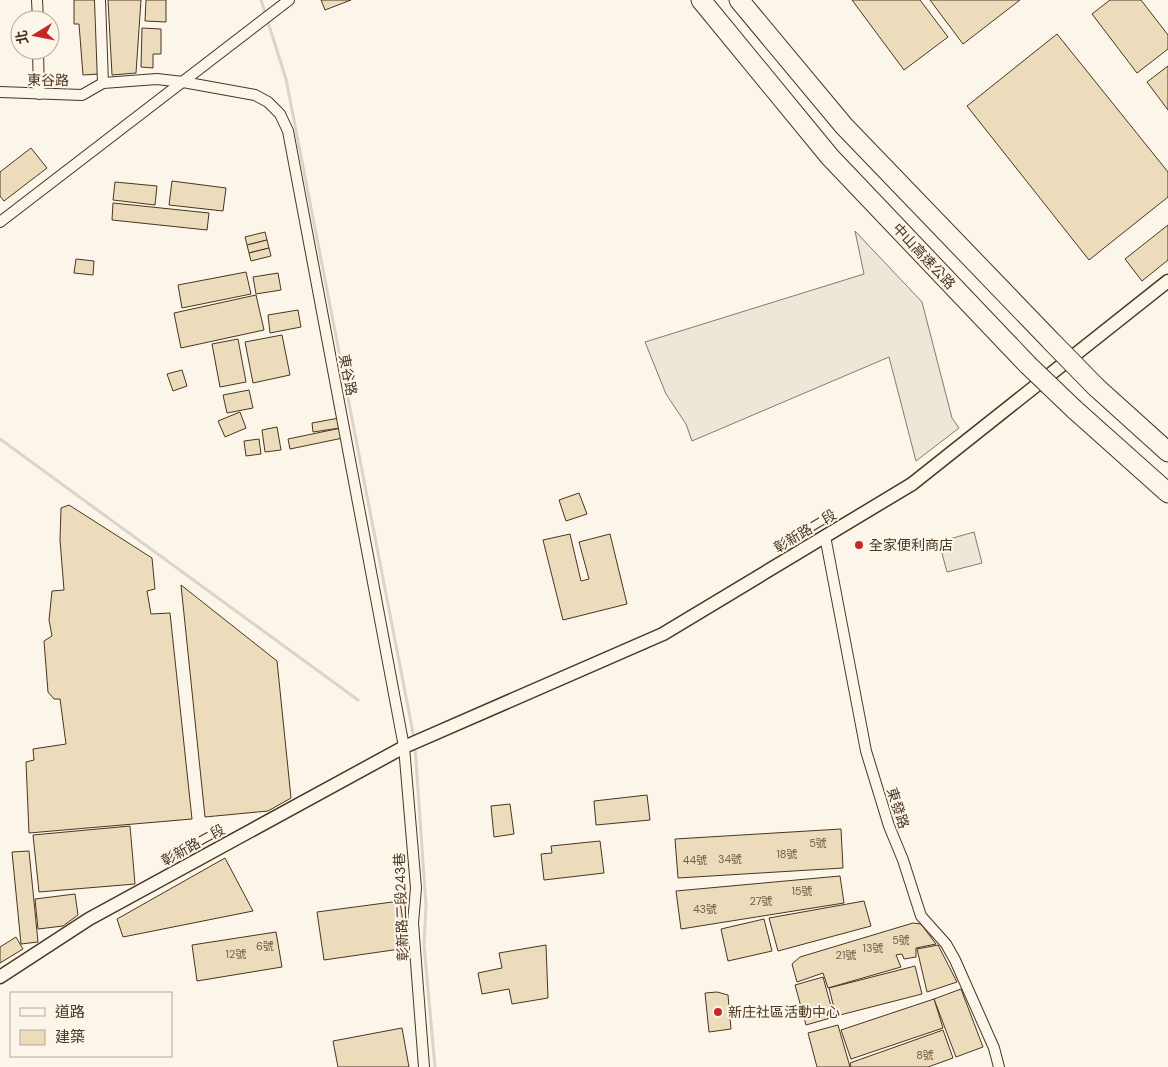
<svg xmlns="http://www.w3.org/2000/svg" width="1168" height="1067" font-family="'DM Sans','Noto Sans TC',sans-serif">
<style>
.parking{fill:#ede7d9;stroke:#887966}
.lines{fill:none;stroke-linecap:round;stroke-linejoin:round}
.stream{stroke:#dcd4c6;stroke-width:3}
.building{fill:#ecdcbc;stroke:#4a3520}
.minor-casing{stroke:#4a3520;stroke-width:12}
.tertiary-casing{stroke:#4a3520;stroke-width:15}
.motorway-casing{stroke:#4a3520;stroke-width:21}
.minor{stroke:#fbf6e9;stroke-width:10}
.tertiary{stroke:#fbf6e9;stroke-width:12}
.motorway{stroke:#fbf6e9;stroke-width:19}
.motorway-bridge-casing{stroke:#4a3520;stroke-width:21;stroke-linecap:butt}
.motorway-bridge{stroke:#fbf6e9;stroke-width:19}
.poi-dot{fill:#c62828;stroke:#fbf6e9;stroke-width:2}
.labels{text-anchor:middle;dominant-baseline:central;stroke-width:4;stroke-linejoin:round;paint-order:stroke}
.number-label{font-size:11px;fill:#725f47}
.street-label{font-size:14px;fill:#4a3520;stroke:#fbf6e9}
.poi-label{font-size:14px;fill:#4a3520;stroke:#fbf6e9;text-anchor:start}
</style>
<rect width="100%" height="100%" fill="#fbf6e9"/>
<!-- parking -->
<g class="parking">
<path d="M855,231L922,302L952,418L959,428L916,461L889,357L692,441L686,424L666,394L645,342L864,274Z"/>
<path d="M974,532L982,563L947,572L939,542Z"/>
</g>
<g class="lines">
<!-- stream -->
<g class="stream">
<path d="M261,0L286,79L414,738"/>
<path d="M0,439L358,700"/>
<path d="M415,747L426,905L424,945L435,1067"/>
</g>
</g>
<!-- building -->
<g class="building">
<path d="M74,0H96L99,74L83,75L79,24H74Z"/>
<path d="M108,0H141L136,73L112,75Z"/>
<path d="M146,0H166V22L145,21Z"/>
<path d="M321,0H351L325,10Z"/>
<path d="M852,0H920L948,37L904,70Z"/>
<path d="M930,0H1020L963,44Z"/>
<path d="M1110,0H1141L1168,35V49L1137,73L1092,14Z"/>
<path d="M142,28L161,29V54H153V68L141,67Z"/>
<path d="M1057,34L1168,172V197L1089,260L967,106Z"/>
<path d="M1168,66V110L1147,82Z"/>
<path d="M31,148L47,168L4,201L0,196V172Z"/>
<path d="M172,181L226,188L223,211L169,205Z"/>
<path d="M115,182L157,186L155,205L113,200Z"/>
<path d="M113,203L209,213L207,230L112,220Z"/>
<path d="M1168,225V260L1142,281L1125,259Z"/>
<path d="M265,232L267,240L247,245L245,237Z"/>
<path d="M267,240L269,248L249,253L247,245Z"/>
<path d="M269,248L271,256L251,261L249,253Z"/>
<path d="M76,259L94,261L93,275L74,273Z"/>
<path d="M246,272L251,294L182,308L178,285Z"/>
<path d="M278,273L281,290L256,294L253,277Z"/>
<path d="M256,295L264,330L181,348L174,313Z"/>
<path d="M298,310L301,327L270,333L268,315Z"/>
<path d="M282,335L290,375L253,383L245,342Z"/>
<path d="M238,339L246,382L220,387L212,344Z"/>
<path d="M182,370L187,386L173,391L167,374Z"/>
<path d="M249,390L253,408L227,413L223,395Z"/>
<path d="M240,412L246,428L225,437L218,421Z"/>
<path d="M339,418L340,428L313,432L312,423Z"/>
<path d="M277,427L281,450L265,452L262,430Z"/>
<path d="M341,428L343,438L290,449L288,439Z"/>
<path d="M259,439L261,454L246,456L244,441Z"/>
<path d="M579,493L587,514L566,521L559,500Z"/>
<path d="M69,505L152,558L155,589L147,591L151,614L170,613L192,819L29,833L26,762L34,760L33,749L66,744L60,699H54L48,692L44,641L52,636L49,620L52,591L64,590L60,540L61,508Z"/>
<path d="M570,534L581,581L589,579L579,542L610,534L627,604L563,620L543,540Z"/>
<path d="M181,585L277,661L291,798L268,811L205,817Z"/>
<path d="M647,795L650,820L596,825L594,801Z"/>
<path d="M510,804L514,834L494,837L491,806Z"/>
<path d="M130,826L135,884L39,892L33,835Z"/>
<path d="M841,829L843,868L678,878L675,839Z"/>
<path d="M600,841L604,873L544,880L541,854L552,853L551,846Z"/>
<path d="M29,851L38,942L21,944L12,852Z"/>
<path d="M225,858L253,911L123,937L117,919Z"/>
<path d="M840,876L844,903L681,929L676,891Z"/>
<path d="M75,894L78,915L63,926L38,929L35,899Z"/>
<path d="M400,901L407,948L324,960L317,912Z"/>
<path d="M864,901L871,926L778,951L769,918Z"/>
<path d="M764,919L772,951L728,961L721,929Z"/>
<path d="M913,923L921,924L936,944L916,948V957L904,959L902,954L896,955L901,967L828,988L823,973L797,982L792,964L800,957Z"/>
<path d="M276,932L282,967L197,981L192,945Z"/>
<path d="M16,937L23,949L0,963V947Z"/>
<path d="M546,945L548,998L512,1004L509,989L482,994L478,973L502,968L499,953Z"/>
<path d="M938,945L957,982L927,992L917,949Z"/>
<path d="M915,966L922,994L836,1016L829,988Z"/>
<path d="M823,977L834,1017L806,1025L795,985Z"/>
<path d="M961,989L983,1047L956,1057L934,999Z"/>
<path d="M717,992L728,995L731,1029L709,1032L705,993Z"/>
<path d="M934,999L943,1028L851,1059L841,1030Z"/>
<path d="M838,1025L850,1067H817L808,1033Z"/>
<path d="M402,1028L409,1067H338L333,1041Z"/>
<path d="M943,1030L953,1058L928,1067H851L850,1063Z"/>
</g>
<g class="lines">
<!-- minor casing -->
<g class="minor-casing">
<g id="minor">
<path d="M37,0L38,20"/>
<path d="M100,0L103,83"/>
<path d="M38,50L39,94"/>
<path d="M0,92L82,95L103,83L157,79L183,82L255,95L268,102L280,114L288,131L404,747L416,888L413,923L424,1067"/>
<path d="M0,222L289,0"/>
<path d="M825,536L866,751L889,826L903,860L921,916L946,944L955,960L994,1048L999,1067"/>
</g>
</g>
<!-- tertiary casing -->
<g class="tertiary-casing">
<path id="tertiary" d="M0,977L89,919L404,747L663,634L912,484L1168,281"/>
</g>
<!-- motorway casing -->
<g class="motorway-casing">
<g id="motorway">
<path d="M701,0L830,157L1028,365"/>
<path d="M739,0L844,126L1052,342"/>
<path d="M1096,387L1168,452"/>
<path d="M1074,409L1168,493"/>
</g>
</g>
<!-- minor -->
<use href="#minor" class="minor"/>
<!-- tertiary -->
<use href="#tertiary" class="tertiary"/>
<!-- motorway -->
<use href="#motorway" class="motorway"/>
<!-- motorway-bridge casing -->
<g class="motorway-bridge-casing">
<g id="motorway-bridge">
<path d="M1052,342L1096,387"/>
<path d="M1028,365L1074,409"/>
</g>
</g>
<!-- motorway-bridge -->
<use href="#motorway-bridge" class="motorway-bridge"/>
</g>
<!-- markers -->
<g class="poi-dot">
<circle cx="859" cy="545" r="5"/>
<circle cx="718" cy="1012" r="5"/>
</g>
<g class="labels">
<!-- number labels -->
<g class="number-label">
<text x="818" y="843">5號</text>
<text x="787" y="854">18號</text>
<text x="730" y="859">34號</text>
<text x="695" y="860">44號</text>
<text x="802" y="891">15號</text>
<text x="761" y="901">27號</text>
<text x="705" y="909">43號</text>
<text x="901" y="940">5號</text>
<text x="265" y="946">6號</text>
<text x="873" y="948">13號</text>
<text x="236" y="954">12號</text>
<text x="846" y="955">21號</text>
<text x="925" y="1055">8號</text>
</g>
<!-- street labels -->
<g class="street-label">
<text transform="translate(48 80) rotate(1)">東谷路</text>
<text transform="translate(924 256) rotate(47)">中山高速公路</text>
<text transform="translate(348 375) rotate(79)">東谷路</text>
<text transform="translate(805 531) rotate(-31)">彰新路二段</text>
<text transform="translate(898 808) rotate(72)">東發路</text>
<text transform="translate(193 845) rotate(-29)">彰新路二段</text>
<text transform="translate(401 907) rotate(-92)">彰新路二段243巷</text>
</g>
<!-- poi labels -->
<g class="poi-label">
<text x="869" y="545">全家便利商店</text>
<text x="728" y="1012">新庄社區活動中心</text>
</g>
</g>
<!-- legend -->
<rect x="10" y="992" width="162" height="65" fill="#fbf6e9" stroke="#b4a999"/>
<rect x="20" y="1008" width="25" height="8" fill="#fbf6e9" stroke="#b4a999"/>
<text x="55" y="1017" font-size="15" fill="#4a3520">道路</text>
<rect x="20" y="1030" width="25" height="15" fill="#ecdcbc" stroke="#b4a999"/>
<text x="55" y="1042" font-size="15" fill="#4a3520">建築</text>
<!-- north arrow -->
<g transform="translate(35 35) rotate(260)"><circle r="24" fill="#fbf6e9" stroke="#b4a999"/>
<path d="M0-4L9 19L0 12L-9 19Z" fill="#c62828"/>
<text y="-8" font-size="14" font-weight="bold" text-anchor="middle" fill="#4a3520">北</text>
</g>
</svg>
